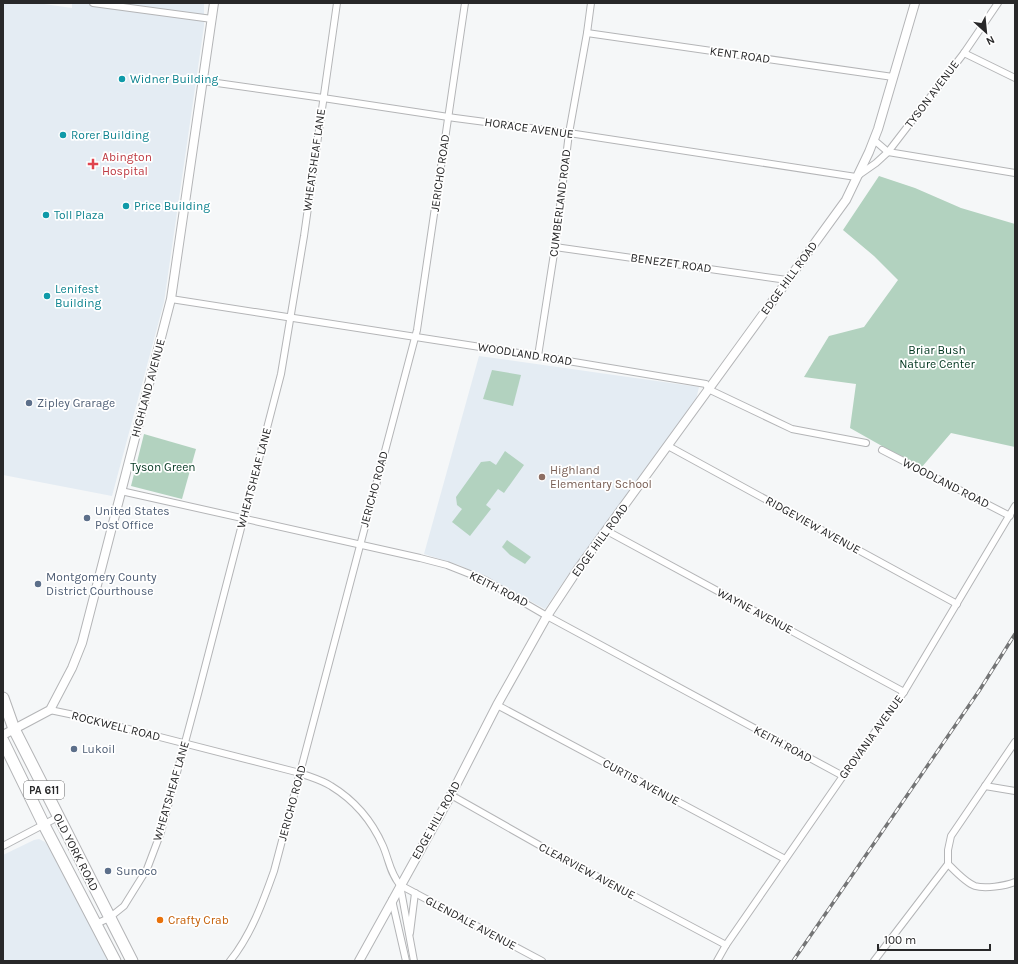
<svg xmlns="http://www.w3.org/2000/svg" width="1018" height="964" font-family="Karla,sans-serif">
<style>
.built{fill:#e4ecf3}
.green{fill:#b2d2bf}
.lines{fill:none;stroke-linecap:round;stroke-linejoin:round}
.street-casing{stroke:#b4b5b7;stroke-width:8}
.secondary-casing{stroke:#b4b5b7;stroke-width:10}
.highway-casing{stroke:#b4b5b7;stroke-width:13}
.street{stroke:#fff;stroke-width:6}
.secondary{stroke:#fff;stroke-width:8}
.highway{stroke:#fff;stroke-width:11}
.rail-casing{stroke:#747576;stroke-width:3.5}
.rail{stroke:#fff;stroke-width:2;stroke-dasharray:6;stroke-linecap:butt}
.culture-dot{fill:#0f9aa8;stroke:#fff;stroke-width:1.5}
.health-dot{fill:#e0444e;stroke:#fff;stroke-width:1.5}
.service-dot{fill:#5c6f8a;stroke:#fff;stroke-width:1.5}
.education-dot{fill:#8d6e63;stroke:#fff;stroke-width:1.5}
.food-dot{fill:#e8710a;stroke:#fff;stroke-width:1.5}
.labels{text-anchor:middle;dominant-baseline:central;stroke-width:3.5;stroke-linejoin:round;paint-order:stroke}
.shield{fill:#fff;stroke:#686869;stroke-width:1}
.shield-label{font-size:11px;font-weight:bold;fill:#282829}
.street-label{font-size:12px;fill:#282829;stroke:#fff}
.culture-label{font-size:12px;fill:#0d838f;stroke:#fff;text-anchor:start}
.health-label{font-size:12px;fill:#be3a42;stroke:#fff;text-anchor:start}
.park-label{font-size:12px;fill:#00361f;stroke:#fff}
.service-label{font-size:12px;fill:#4e5e75;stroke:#fff;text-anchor:start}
.education-label{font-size:12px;fill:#785e54;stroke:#fff;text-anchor:start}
.food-label{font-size:12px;fill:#c56008;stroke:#fff;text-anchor:start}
</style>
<rect width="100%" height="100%" fill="#f5f7f8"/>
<!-- built -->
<g class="built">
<path d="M3,3H37L72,8V3H204V26L164,302L112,496L3,475Z"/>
<path d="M479,356L699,387L696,400L568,575L545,609L486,577L459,565L424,554Z"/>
<path d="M39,839L45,842L50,849L108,961H3V855L34,840Z"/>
</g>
<!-- green -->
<g class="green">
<path d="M879,176L915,188L961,208L1015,224V447L951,433L921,468L850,428L856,384L804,377L829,336L864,327L898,280L874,256L843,230Z"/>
<path d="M492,370L521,375L513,406L483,399Z"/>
<path d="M144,434L196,449L182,499L131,486Z"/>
<path d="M505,451L524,465L504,493L498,489L486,505L491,509L470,536L452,522L462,509L457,505L456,497L481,462L490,461L496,465Z"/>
<path d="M507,540L531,557L525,564L510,555L502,547Z"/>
</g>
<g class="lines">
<!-- street casing -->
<g class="street-casing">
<g id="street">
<path d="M93,3L212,19"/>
<path d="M587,33L893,77"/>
<path d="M964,53L1015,78"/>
<path d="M203,81L323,98L455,118L569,133L856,177L876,163L888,152L964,53L998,3"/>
<path d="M874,140L888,152L1015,173"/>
<path d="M555,247L787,280"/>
<path d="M171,299L538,356L706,384L708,389L792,429L866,443"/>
<path d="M538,356L555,247L569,133L587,33L591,3"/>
<path d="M668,446L957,604"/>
<path d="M882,450L1010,516"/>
<path d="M121,491L420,558L447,565L485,580L547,616L843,776"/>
<path d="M607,531L904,692"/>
<path d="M497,705L785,859"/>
<path d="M50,710L74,715L300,773C310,777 322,780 331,786C354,800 372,821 383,846C389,860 390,873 400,885L414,961"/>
<path d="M985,786L1015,791"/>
<path d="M451,795L555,854L726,945"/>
<path d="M3,846L58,817"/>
<path d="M948,864C955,871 966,883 975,886C985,889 1005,886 1015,882"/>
<path d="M400,885L542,961"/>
<path d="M392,900L406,961"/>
<path d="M96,924L109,918L124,906L147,869L161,832L198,694L281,374L304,236L337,3"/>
<path d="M410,933L415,893"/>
<path d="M230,961C251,935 263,902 274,871L417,330L465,3"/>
<path d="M717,961L726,945L843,776L904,692L1015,506"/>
<path d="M874,961L948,864V850L951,836L1015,742"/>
</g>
</g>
<!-- secondary casing -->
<g class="secondary-casing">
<g id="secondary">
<path d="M3,735L50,710L72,668L82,643L171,299L214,3"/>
<path d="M359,961L451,795L497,705L547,616L578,569L846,200L869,152L878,129L915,3"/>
</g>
</g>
<!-- highway casing -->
<g class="highway-casing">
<g id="highway">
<path d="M3,698L14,729L132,961"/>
<path d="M3,741L44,825L115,961"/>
</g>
</g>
<!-- street -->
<use href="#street" class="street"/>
<!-- secondary -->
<use href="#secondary" class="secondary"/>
<!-- highway -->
<use href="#highway" class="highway"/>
<!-- rail casing -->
<g class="rail-casing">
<path id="rail" d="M793,961L979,691L1015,634"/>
</g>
<!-- rail -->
<use href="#rail" class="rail"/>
</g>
<!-- markers -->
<g class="culture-dot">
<circle cx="122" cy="79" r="4"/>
<circle cx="63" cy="135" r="4"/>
<circle cx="126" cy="206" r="4"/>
<circle cx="46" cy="215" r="4"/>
<circle cx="47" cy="296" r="4"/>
</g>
<path class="health-dot" d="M91 158h4v4h4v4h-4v4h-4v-4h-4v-4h4z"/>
<g class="service-dot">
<circle cx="29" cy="403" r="4"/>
<circle cx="87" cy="518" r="4"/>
<circle cx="38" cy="584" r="4"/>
<circle cx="74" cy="749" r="4"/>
<circle cx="108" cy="871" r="4"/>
</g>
<circle class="education-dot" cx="542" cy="477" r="4"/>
<circle class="food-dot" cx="160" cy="920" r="4"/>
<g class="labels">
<!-- shield labels -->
<rect class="shield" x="24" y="781" width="40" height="18" rx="3"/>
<g class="shield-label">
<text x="44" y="790">PA 611</text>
</g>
<!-- street labels -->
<g class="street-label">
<text transform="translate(740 55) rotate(8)">KENT ROAD</text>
<text transform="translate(932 94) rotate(-53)">TYSON AVENUE</text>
<text transform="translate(529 128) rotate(8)">HORACE AVENUE</text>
<text transform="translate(314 160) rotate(-82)">WHEATSHEAF LANE</text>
<text transform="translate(440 173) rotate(-82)">JERICHO ROAD</text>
<text transform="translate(560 203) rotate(-83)">CUMBERLAND ROAD</text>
<text transform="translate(671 263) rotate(8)">BENEZET ROAD</text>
<text transform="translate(789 278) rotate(-54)">EDGE HILL ROAD</text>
<text transform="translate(525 354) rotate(9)">WOODLAND ROAD</text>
<text transform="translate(148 388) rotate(-75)">HIGHLAND AVENUE</text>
<text transform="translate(254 478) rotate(-75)">WHEATSHEAF LANE</text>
<text transform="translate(946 483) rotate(27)">WOODLAND ROAD</text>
<text transform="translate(374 489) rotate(-75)">JERICHO ROAD</text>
<text transform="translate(813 525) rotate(29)">RIDGEVIEW AVENUE</text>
<text transform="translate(600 540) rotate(-54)">EDGE HILL ROAD</text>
<text transform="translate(499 589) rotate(27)">KEITH ROAD</text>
<text transform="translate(755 611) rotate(28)">WAYNE AVENUE</text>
<text transform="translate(116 726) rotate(14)">ROCKWELL ROAD</text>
<text transform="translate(871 737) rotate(-54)">GROVANIA AVENUE</text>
<text transform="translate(783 744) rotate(28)">KEITH ROAD</text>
<text transform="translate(641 782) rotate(28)">CURTIS AVENUE</text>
<text transform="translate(171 791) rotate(-74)">WHEATSHEAF LANE</text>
<text transform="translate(292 803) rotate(-75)">JERICHO ROAD</text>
<text transform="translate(436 820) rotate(-61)">EDGE HILL ROAD</text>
<text transform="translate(76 852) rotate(63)">OLD YORK ROAD</text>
<text transform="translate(587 871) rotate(28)">CLEARVIEW AVENUE</text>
<text transform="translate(471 923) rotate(28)">GLENDALE AVENUE</text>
</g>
<!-- culture labels -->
<g class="culture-label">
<text x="130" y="79">Widner Building</text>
<text x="71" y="135">Rorer Building</text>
<text x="134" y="206">Price Building</text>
<text x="54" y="215">Toll Plaza</text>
<text x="55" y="289">Lenifest<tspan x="55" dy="14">Building</tspan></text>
</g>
<!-- health labels -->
<g class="health-label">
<text x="102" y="157">Abington<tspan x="102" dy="14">Hospital</tspan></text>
</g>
<!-- park labels -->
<g class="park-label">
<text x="937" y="350">Briar Bush<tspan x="937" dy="14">Nature Center</tspan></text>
<text x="163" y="467">Tyson Green</text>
</g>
<!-- service labels -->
<g class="service-label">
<text x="37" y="403">Zipley Grarage</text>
<text x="95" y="511">United States<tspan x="95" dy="14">Post Office</tspan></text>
<text x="46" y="577">Montgomery County<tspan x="46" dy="14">District Courthouse</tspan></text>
<text x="82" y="749">Lukoil</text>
<text x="116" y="871">Sunoco</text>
</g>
<!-- education labels -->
<g class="education-label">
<text x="550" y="470">Highland<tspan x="550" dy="14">Elementary School</tspan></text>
</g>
<!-- food labels -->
<g class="food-label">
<text x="168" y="920">Crafty Crab</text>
</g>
</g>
<!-- border -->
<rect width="1018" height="964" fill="none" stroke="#282829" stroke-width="8"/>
<!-- north arrow -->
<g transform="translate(986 32) rotate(153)" stroke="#ffffff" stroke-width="3" paint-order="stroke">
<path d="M0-3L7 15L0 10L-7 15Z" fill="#282829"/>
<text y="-6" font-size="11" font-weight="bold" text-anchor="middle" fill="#282829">N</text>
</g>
<!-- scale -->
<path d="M878 944v6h112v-6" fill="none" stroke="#282829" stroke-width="2"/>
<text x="884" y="944" font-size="12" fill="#282829" stroke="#ffffff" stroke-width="3" paint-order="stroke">100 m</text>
</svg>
